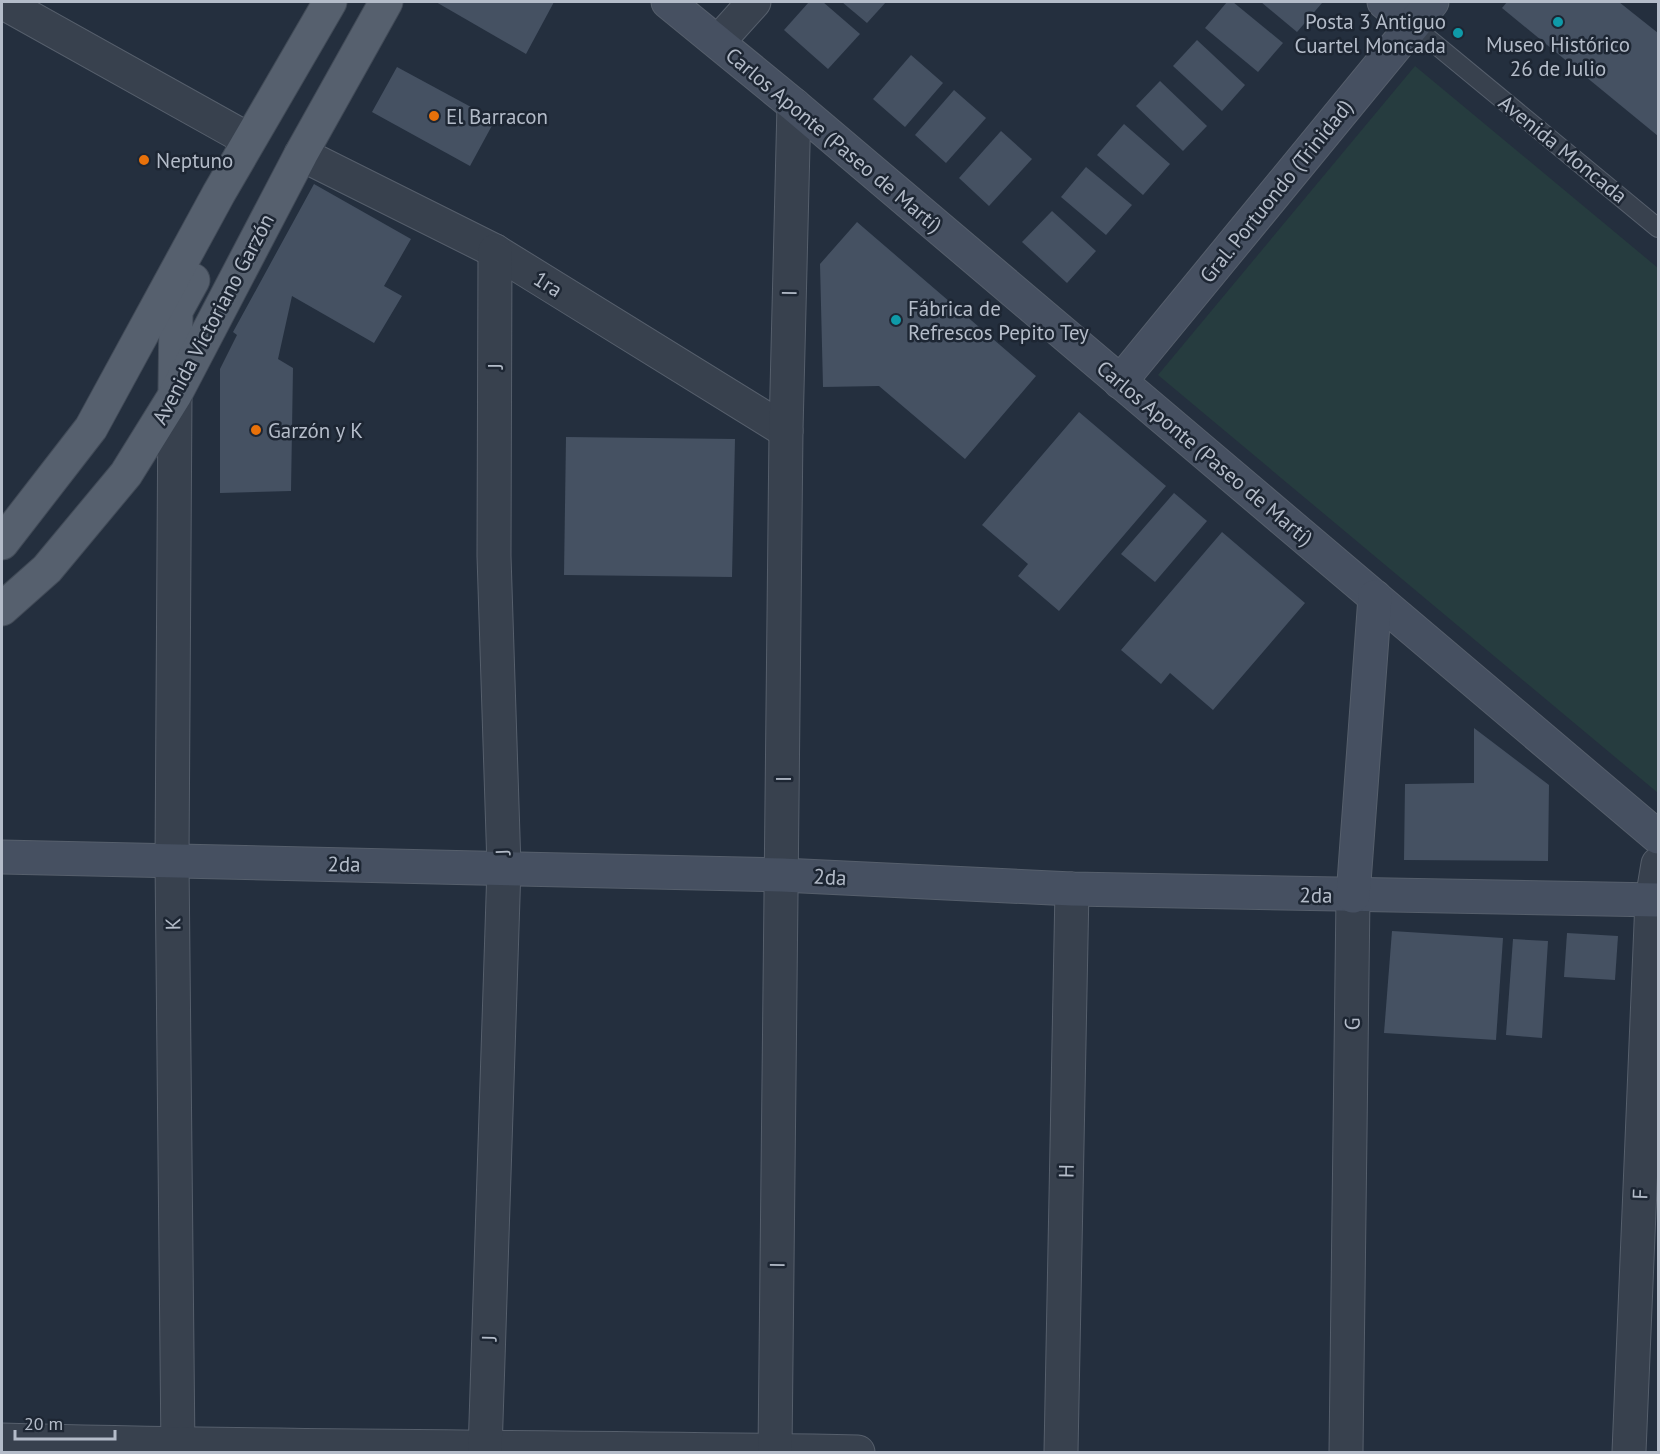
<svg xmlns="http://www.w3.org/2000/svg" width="1660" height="1454" font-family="'PT Sans',sans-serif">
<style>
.green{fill:#263c3f}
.building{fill:#455162}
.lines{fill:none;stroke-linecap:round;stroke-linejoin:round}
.lane-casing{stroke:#565f6c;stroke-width:20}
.street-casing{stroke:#565f6c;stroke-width:35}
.secondary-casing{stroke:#565f6c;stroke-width:35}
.primary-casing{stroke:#414a57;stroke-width:35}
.lane{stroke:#38414e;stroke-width:18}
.street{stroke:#38414e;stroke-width:33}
.secondary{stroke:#465061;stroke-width:33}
.primary{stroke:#56606e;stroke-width:33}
.culture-dot{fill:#0f9aa8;stroke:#1d2633;stroke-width:2}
.food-dot{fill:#e8710a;stroke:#1d2633;stroke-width:2}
.labels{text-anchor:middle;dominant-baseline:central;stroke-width:5;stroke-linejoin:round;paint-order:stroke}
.poi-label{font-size:21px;fill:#b4bcc9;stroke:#1d2633;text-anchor:start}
.street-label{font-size:21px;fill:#b4bcc9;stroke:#1d2633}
</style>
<rect width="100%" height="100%" fill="#242f3e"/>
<!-- green -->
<path class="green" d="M1415,66L1658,268V793L1158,375Z"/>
<!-- building -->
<g class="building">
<path d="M436,2H554L526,54Z"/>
<path d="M809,2H823L860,34L828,69L784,30Z"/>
<path d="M842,2H886L867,23Z"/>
<path d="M1227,2H1233L1283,43L1258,72L1205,28Z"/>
<path d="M1261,2H1320L1322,3L1297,32Z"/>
<path d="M1507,2H1619L1658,33V136L1502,8Z"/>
<path d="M1197,40L1245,85L1222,111L1173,66Z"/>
<path d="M911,55L943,83L905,127L873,99Z"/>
<path d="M397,67L495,120L470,166L372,112Z"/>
<path d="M1160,81L1207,126L1183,151L1136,106Z"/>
<path d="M954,90L986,118L946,163L915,135Z"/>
<path d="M1124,124L1170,164L1143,195L1097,155Z"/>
<path d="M1001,131L1032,159L989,206L959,178Z"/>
<path d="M1086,167L1132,205L1106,235L1061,197Z"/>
<path d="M314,184L411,239L384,286L402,296L374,343L292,296L278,359L293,368L291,491L220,493V369L237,335L233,332Z"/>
<path d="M1052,211L1096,251L1067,283L1022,242Z"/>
<path d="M857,222L1036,376L965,459L879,386L823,387L820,264Z"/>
<path d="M1079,412L1166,486L1059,611L1018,576L1028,564L982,525Z"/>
<path d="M566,437L735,439L732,577L564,575Z"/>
<path d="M1174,493L1207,521L1155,582L1121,554Z"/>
<path d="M1222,532L1305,603L1213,710L1170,673L1161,684L1121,650Z"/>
<path d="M1474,728L1549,785L1548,861L1404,860L1405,784L1474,783Z"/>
<path d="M1392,931L1503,938L1496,1040L1384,1033Z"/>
<path d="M1567,933L1618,936L1615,980L1564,977Z"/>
<path d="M1513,939L1548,941L1542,1038L1506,1035Z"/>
</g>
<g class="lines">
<!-- lane casing -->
<g class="lane-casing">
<path id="lane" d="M1412,25L1658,228"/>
</g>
<!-- street casing -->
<g class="street-casing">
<g id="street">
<path d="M2,2L249,140"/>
<path d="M718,42L754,2"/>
<path d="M301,154L495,251L786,431"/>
<path d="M175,395L172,861L178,1452"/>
<path d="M2,1440C287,1448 573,1446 858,1452"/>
<path d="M485,1452L504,867L494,556L495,251"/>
<path d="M775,1452L786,431L794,105"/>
<path d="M1061,1452L1072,889"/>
<path d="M1346,1452L1353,896"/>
<path d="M1629,1452L1652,900L1658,864"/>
</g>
</g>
<!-- secondary casing -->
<g class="secondary-casing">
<g id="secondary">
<path d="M668,2L794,105L1658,837"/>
<path d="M1384,2L1412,25"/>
<path d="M1120,382L1432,2"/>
<path d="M2,857L782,875L1072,889L1658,900"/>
<path d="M1353,896L1375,597"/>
</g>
</g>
<!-- primary casing -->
<g class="primary-casing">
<g id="primary">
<path d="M175,389L176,311L193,280"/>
<path d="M2,543L91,428L219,193L330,2"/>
<path d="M2,609L47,569L126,474L175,395L301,154L386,2"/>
</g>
</g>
<!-- lane -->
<use href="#lane" class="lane"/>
<!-- street -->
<use href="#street" class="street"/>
<!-- secondary -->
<use href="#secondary" class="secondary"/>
<!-- primary -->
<use href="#primary" class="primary"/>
</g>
<!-- markers -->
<g class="culture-dot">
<circle cx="1558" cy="22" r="6"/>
<circle cx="1458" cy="33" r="6"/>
<circle cx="896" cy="320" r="6"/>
</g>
<g class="food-dot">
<circle cx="434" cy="116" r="6"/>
<circle cx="144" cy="160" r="6"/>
<circle cx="256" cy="430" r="6"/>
</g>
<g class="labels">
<!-- poi labels -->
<g class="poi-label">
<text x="1446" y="21" text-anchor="end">Posta 3 Antiguo<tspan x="1446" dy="24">Cuartel Moncada</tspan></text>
<text x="1558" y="44" text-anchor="middle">Museo Histórico<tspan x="1558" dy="24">26 de Julio</tspan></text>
<text x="446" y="116">El Barracon</text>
<text x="156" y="160">Neptuno</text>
<text x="908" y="308">Fábrica de<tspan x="908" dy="24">Refrescos Pepito Tey</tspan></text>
<text x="268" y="430">Garzón y K</text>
</g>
<!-- street labels -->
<g class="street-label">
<text transform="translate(834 140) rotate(40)">Carlos Aponte (Paseo de Martí)</text>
<text transform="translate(1563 149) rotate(39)">Avenida Moncada</text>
<text transform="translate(1276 191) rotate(-51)">Gral. Portuondo (Trinidad)</text>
<text transform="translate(548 284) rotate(32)">1ra</text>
<text transform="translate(789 293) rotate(-89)">I</text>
<text transform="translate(213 319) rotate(-62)">Avenida Victoriano Garzón</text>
<text transform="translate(495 366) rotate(-90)">J</text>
<text transform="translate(1205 453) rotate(40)">Carlos Aponte (Paseo de Martí)</text>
<text transform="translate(783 779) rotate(-90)">I</text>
<text transform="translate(503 852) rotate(-92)">J</text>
<text transform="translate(344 864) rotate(1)">2da</text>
<text transform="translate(830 877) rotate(3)">2da</text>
<text transform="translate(1316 895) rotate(1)">2da</text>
<text transform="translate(173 924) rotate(-91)">K</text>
<text transform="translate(1352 1024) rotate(-89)">G</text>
<text transform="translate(1066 1171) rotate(-89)">H</text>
<text transform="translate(1640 1194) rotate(-88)">F</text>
<text transform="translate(777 1265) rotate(-89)">I</text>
<text transform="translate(489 1338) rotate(-88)">J</text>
</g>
</g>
<!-- border -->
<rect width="1660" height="1454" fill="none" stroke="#b4bcc9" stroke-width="6"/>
<!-- scale -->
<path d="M15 1430v9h100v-9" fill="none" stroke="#b4bcc9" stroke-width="3"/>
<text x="24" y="1430" font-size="18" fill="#b4bcc9" stroke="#1d2633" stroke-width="4.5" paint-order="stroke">20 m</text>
</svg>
